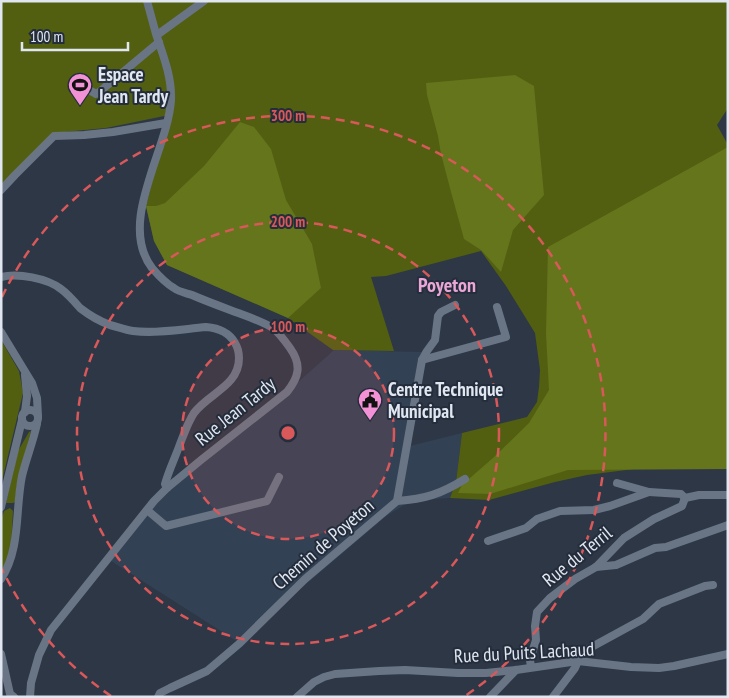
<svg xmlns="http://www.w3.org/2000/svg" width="729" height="698" font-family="'PT Sans Narrow',sans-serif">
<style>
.built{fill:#334155}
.green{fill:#525f10}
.forest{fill:#65751b}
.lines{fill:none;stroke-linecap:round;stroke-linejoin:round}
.minor{stroke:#697585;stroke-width:8}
.ring{fill:none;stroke:#d9585a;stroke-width:2.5;stroke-dasharray:9 6}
.labels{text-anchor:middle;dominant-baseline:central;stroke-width:4;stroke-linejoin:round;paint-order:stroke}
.poi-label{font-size:19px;font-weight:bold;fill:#e1e7f1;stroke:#242d3c;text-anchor:start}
.street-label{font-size:19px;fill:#e1e7f1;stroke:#242d3c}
.neighbourhood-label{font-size:20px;font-weight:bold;fill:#eaa6d5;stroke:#242d3c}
.centre{fill:#d9585a;stroke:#242d3c;stroke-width:2.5}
.ring-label{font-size:15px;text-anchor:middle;font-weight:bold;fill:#d9585a;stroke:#242d3c;stroke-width:4;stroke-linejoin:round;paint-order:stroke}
</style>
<rect width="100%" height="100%" fill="#2d3746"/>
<!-- built -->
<path class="built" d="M334,350L424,352L410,446L462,433L456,482L450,498L435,499L404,505L385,517L238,642L111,561L154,501L287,392Z"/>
<!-- green -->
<g class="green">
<path d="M1,1H728V108L717,125L728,145V469H634L587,475L555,482L489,500L450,498L456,482L462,433L527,417L537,402L539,387L540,370L535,333L506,286L481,251L386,276L371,277L394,351L333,350L288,318L167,265L154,241L146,206L169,115L106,128L54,133L1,188Z"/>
<path d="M1,340L19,371L23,393L1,485Z"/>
<path d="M31,431L17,484L15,502L13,503H6L18,451L29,432Z"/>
<path d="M10,508L13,511L11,547L1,574V520L4,511Z"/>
</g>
<!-- forest -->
<g class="forest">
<path d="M515,75L534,86L544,195L513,230L501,272L481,250L464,239L451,192L441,154L438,136L427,95L426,83Z"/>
<path d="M240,122L254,127L271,149L286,200L312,244L321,288L288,318L167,265L154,241L146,206H156L165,203L204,166Z"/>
<path d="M728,147V469L568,470L490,494L458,493L462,485L494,457L529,423L549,390L546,334L548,247Z"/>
</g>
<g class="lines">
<!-- minor -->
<g class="minor">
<path d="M157,35L204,1"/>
<path d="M91,91L96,94L98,93L159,42"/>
<path d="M1,190L15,175L54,136L84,135L113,132L166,123"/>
<path d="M1,277C18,273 47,278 61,289C68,294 74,301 80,308C89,315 99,321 110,325C118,327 125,330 133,331C156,334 183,329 206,327C218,328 229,332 235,343C238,348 239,353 239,358C239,386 209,393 194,413C188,422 184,434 180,444C175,458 169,470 165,484L167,488"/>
<path d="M1,332L32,383L37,398L38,416"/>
<path d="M422,360L506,337L497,307"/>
<circle cx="30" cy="418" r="8"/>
<path d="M25,412L27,396L25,375"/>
<path d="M617,483L649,492L681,494L685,498"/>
<path d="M685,498L699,495H728"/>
<path d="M397,501C425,499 441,494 465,479"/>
<path d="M1,507L22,420"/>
<path d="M147,510L166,526L267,501L279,477"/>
<path d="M488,541L526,528L537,519L560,511L594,510L610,506L649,492"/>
<path d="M596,567L616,565L655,548L666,547L728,525"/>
<path d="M1,579C21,549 15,510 22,476C26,459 33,442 37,424"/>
<path d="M1,654L10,694L14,697"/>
<path d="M531,667L530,660L536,640L535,626L537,612L550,598L575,579L596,567L624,538L654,519L682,506L685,498"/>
<path d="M30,697L31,683L39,655L51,630L154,501L167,488L201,460L287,392C299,377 302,365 290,348C285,341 279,333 273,328C263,322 252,318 241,314C225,308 208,302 192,295C186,293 179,292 174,288C165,283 158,275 152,268C117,222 168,150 171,100C172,77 163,55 156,34C153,23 150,12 147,1"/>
<path d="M158,697L160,693L170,688L207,671L240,643L305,579L397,501L422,360L427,351L435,340L438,316L441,312L455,305"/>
<path d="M297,697L314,682L324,677L335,674L379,671L405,670L458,673H486L516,670L578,661L631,667L659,668L674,666L728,654"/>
<path d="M490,697L516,670"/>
<path d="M553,697L575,668L578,661L588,649L643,619L659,604L705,586L713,585"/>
</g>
</g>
<!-- distance rings -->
<circle cx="288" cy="433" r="106" fill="#d9585a" fill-opacity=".12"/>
<g class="ring">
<circle cx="288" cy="433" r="106"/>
<circle cx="288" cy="433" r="211"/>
<path d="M111 696A317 317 0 0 1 2 569M2 297A317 317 0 1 1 465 696"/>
</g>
<!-- icons -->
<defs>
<g id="stadium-pin" transform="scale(1.25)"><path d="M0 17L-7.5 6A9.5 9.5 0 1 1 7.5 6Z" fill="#f391d6" stroke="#242d3c"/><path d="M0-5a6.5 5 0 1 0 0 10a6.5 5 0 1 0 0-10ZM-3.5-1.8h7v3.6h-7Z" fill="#111"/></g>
<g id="civic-pin" transform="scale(1.25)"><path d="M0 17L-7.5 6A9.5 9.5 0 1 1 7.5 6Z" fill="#f391d6" stroke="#242d3c"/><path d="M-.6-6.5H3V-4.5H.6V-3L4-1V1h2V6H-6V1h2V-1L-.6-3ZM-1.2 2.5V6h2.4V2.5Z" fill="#111"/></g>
</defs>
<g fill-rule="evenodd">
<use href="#stadium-pin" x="80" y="85"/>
<use href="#civic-pin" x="370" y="400"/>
</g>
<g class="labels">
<!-- poi labels -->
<g class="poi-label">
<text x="98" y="74">Espace<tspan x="98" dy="22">Jean Tardy</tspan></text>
<text x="388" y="389">Centre Technique<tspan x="388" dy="22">Municipal</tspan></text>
</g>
<!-- street labels -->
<g class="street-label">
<text transform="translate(235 411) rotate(-39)">Rue Jean Tardy</text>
<text transform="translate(323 544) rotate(-41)">Chemin de Poyeton</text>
<text transform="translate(577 556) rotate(-39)">Rue du Terril</text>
<text transform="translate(524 652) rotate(-3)">Rue du Puits Lachaud</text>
</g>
<!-- neighbourhood labels -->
<g class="neighbourhood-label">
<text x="447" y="285">Poyeton</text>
</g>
</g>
<circle cx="288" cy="433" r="8" class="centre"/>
<g class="ring-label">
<text x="288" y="121">300 m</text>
<text x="288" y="227">200 m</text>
<text x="288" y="332">100 m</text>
</g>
<!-- border -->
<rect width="729" height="698" fill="none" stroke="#e1e7f1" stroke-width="5"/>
<!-- scale -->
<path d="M22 42v8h106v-8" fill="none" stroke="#e1e7f1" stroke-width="2.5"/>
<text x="30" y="42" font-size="15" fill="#e1e7f1" stroke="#242d3c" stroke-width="4" paint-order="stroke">100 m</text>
</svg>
